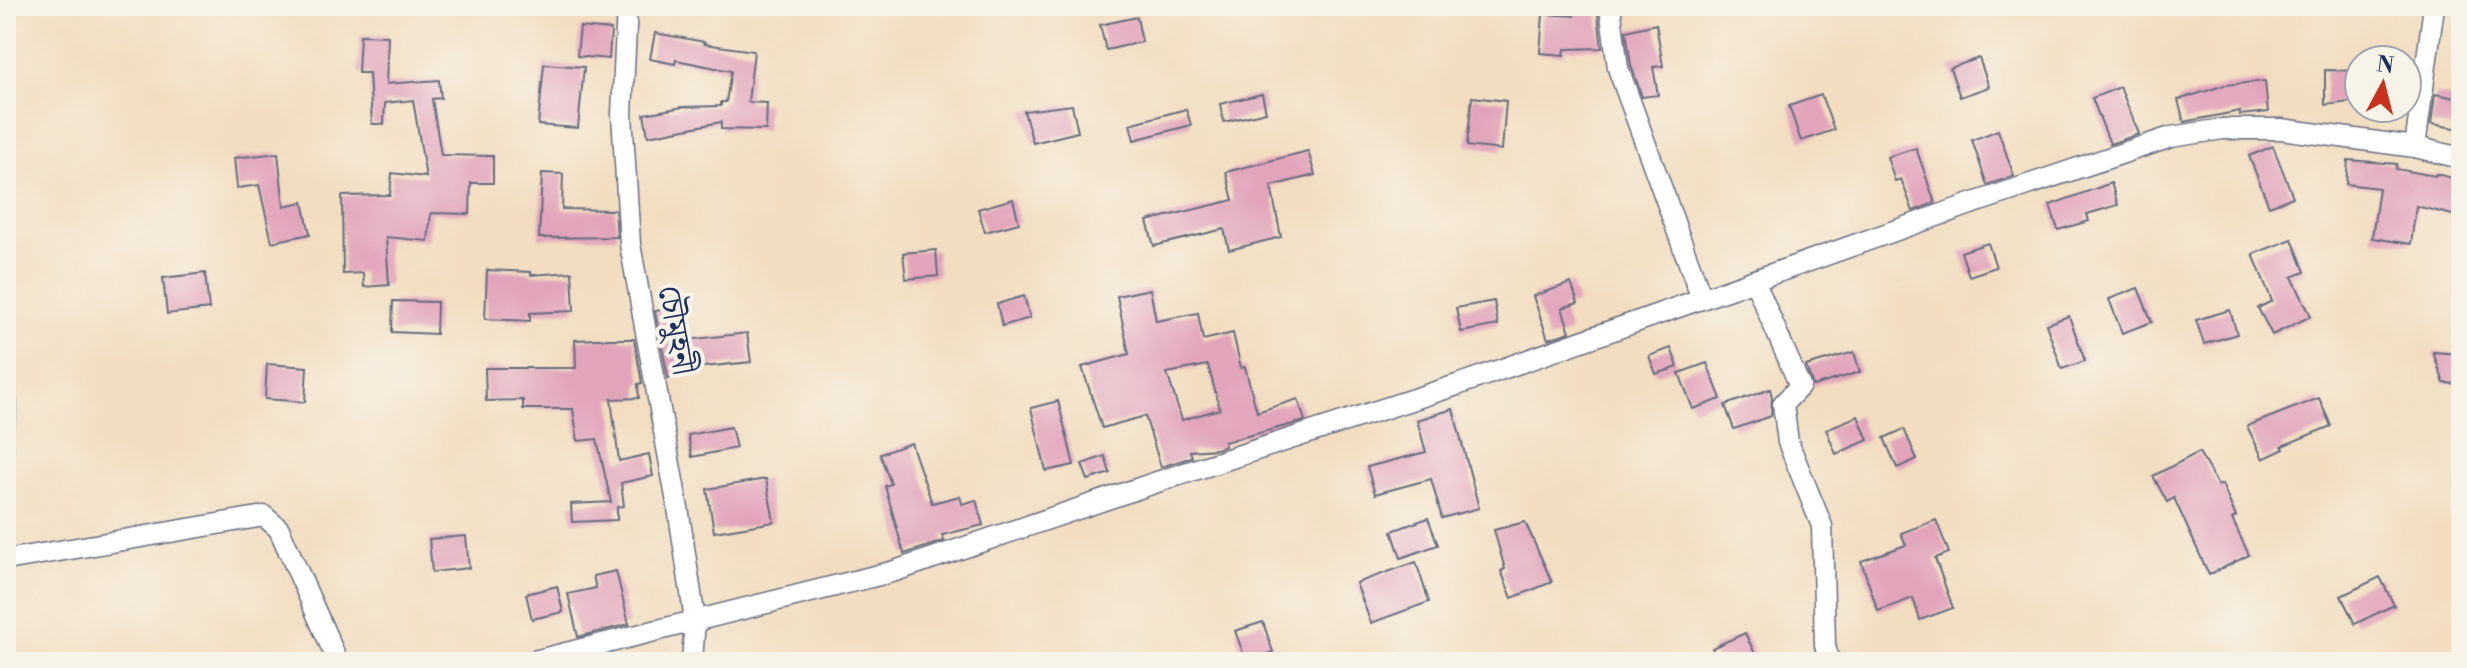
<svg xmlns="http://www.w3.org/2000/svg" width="2467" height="668" font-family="'Libre Bodoni','Noto Serif Bengali',serif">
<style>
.water{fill:#51bbcd;stroke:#367596;stroke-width:2}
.building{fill:#e2a4bb;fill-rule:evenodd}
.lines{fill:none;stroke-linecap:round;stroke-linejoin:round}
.minor-casing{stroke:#666c80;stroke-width:23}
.minor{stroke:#fff;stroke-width:20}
.labels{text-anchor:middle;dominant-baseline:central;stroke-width:8;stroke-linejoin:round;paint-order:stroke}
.street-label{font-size:32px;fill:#1b2f5e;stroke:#f7f3e8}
</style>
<rect width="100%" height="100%" fill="#f7f3e8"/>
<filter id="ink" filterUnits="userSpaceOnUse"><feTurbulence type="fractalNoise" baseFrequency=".0125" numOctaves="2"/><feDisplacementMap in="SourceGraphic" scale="16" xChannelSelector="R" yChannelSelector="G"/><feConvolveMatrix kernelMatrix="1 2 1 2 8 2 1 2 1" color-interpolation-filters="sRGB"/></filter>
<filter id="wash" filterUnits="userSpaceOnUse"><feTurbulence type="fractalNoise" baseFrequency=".006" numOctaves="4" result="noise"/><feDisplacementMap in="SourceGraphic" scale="32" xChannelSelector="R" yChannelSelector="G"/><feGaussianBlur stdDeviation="1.8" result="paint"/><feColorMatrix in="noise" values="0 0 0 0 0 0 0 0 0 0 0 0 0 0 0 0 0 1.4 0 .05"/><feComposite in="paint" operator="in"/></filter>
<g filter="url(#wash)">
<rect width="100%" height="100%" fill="#f2ddc0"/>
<!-- water -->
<path class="water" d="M6,301L10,309L16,411L11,451L6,453Z"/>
<g id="blocks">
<!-- building -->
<g class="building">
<path d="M1574,6H1597L1602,48L1565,49L1564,55L1540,53L1543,14L1574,16Z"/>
<path d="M1137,17L1142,42L1106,50L1100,25Z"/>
<path d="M1656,24L1663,66L1653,67L1658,95L1642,97L1631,65L1626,31Z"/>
<path d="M580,27L611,30L609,59L577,56Z"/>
<path d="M655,33L705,42L704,44L754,51L748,102L767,103L766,130L721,129V122L648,136L644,114L683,107L721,106V102H726L731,71L676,60L675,64L650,59Z"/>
<path d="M360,35L388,36L386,84L439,80L441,98L432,99L441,155L493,156V183H471L470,214L431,213L428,241L386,237L389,285L364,287L363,273L343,274L342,196L390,195L392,173L426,177L413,100L385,103L384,124H372L369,73H358Z"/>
<path d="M1979,58L1989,87L1960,97L1950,68Z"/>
<path d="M544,64L584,67L578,128L538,125Z"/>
<path d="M2325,70L2359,71V101L2325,105Z"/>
<path d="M2265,81L2268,112L2240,115V111L2184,122L2178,100L2225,85Z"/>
<path d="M2120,87L2139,134L2110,144L2092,98Z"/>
<path d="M1262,94L1266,112L1224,122L1220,104Z"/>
<path d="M2435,94L2461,99V129L2431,124Z"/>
<path d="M1821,95L1834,130L1801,141L1789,106Z"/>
<path d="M1472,97L1506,101L1502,150L1467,146Z"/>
<path d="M1072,105L1078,132L1033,143L1024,111Z"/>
<path d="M1186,109L1191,125L1134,140L1130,124Z"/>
<path d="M1998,130L2014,176L1987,185L1972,140Z"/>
<path d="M2273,146L2293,197L2269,206L2249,156Z"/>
<path d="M1916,148L1935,203L1913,211L1901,179L1895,181L1887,157Z"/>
<path d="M1308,151L1315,175L1271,186L1281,237L1229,250L1224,229L1154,246L1147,221L1233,200L1226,172Z"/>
<path d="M278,153L284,206L303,202L310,234L272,242L259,185L237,188L234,158Z"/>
<path d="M2348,160L2397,164L2396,169L2435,176L2436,174L2461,180V217L2416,206L2411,244L2372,238L2379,188L2346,184Z"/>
<path d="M542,173L563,174L562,209L615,210L617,237L539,238Z"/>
<path d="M2111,183L2118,205L2087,214L2089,221L2058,230L2050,205Z"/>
<path d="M1013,199L1019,223L985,232L978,209Z"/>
<path d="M2292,239L2305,272L2292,277L2311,316L2272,335L2258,308L2272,301L2253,254Z"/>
<path d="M1988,243L1996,267L1969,276L1961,252Z"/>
<path d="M936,250L938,276L906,279L903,253Z"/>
<path d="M487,270L531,272V275L572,272L574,311L530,313V321L485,319Z"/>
<path d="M205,273L209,309L167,314L163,278Z"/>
<path d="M1571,283L1578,303L1562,308L1570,332L1548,339L1533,296Z"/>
<path d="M2138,288L2152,322L2122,333L2109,299Z"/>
<path d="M1150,289L1156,321L1198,313L1203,340L1233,333L1241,368L1245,367L1257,412L1298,399L1305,421L1224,442L1225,446L1216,449L1190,451L1192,457L1161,467L1145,416L1102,428L1082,367L1129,354L1117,296ZM1208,365L1220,409L1182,420L1167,373Z"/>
<path d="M1024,296L1030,318L1002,326L997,304Z"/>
<path d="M393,301L437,302L436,334L392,332Z"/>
<path d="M1494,301L1498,325L1461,332L1456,308Z"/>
<path d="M679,307L683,333H686L687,340L747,333L751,362L694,368L695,373L668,378L655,311Z"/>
<path d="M2230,310L2237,334L2204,344L2196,320Z"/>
<path d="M2069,316L2085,361L2062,369L2046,324Z"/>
<path d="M596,339H634L642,383L638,384L639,398L611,399L619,461L649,454L653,476L621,483L624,506L617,507V520L572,522L571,504L611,502L597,439L578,441L573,409H523V400L486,401L485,368H576L575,340Z"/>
<path d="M1671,348L1678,367L1656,374L1649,356Z"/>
<path d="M1854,352L1860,372L1813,386L1806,366Z"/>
<path d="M2433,352L2461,354V384L2444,383Z"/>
<path d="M1707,363L1721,399L1693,409L1679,373Z"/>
<path d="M267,364L307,367L305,402L265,399Z"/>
<path d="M1770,389L1772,397L1771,416L1734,429L1725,405Z"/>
<path d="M2319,398L2331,426L2282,446L2284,449L2263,459L2247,426Z"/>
<path d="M1058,401L1074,465L1046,471L1031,408Z"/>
<path d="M1453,409L1479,508L1442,518L1431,479L1375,494L1367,467L1426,452L1417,420Z"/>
<path d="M1858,416L1868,440L1836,454L1826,429Z"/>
<path d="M731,427L736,448L692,457L688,435Z"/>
<path d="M1904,429L1917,459L1897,468L1884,438Z"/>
<path d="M911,443L932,503L960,496L962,504L976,500L983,525L942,535L944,541L904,554L885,486L891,484L880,454Z"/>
<path d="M2199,452L2218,486L2222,484L2236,517L2232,519L2249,555L2209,575L2174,498L2167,502L2153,476Z"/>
<path d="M1105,456L1110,473L1088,480L1082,464Z"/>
<path d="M766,479L774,522L714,532L707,489Z"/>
<path d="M1428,518L1438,545L1401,558L1392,531Z"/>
<path d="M1936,520L1949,553L1935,558L1953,608L1920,620L1913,598L1878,611L1861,561L1906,545L1901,533Z"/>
<path d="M1525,522L1552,582L1512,598L1501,571L1505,569L1494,530Z"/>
<path d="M466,536L469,568L432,572L429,539Z"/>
<path d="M1416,562L1429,602L1371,623L1356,583Z"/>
<path d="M616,571L629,624L578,637L568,594L596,588L593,576Z"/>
<path d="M2380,577L2394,605L2355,624L2341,596Z"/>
<path d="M557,586L563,612L532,619L526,594Z"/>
<path d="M1263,622L1273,652L1246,661L1235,631Z"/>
<path d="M1745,633L1759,662H1718L1712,648Z"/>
</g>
</g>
</g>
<g filter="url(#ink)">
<use href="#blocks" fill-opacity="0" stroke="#666c80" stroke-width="2"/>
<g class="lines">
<!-- minor casing -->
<g class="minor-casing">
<g id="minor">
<path d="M627,6L622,114L630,244L679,514L695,620L692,662"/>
<path d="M1610,6L1618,68L1702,299"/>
<path d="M2415,147L2434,6"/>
<path d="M1754,280L1800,386L1783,404L1788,442L1822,526L1825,645L1829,662"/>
<path d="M6,560L264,516L279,529L338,662"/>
<path d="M530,662L895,571L1157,482L1457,385L1965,206L2171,137L2223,129H2281L2415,147L2461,158"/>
</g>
</g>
<!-- minor -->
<use href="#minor" class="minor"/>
</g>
</g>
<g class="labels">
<!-- street labels -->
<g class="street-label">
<text transform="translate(676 330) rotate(80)">চৌমুহনী</text>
</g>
</g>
<!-- margin -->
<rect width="2467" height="668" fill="none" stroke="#f7f3e8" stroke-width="32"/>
<!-- north arrow -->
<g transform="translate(2383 84) rotate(7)"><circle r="38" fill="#f7f3e8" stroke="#9fa5b1" stroke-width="2"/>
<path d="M0-6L14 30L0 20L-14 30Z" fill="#c8321e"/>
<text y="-12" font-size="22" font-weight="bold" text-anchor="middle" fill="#1b2f5e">N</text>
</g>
</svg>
